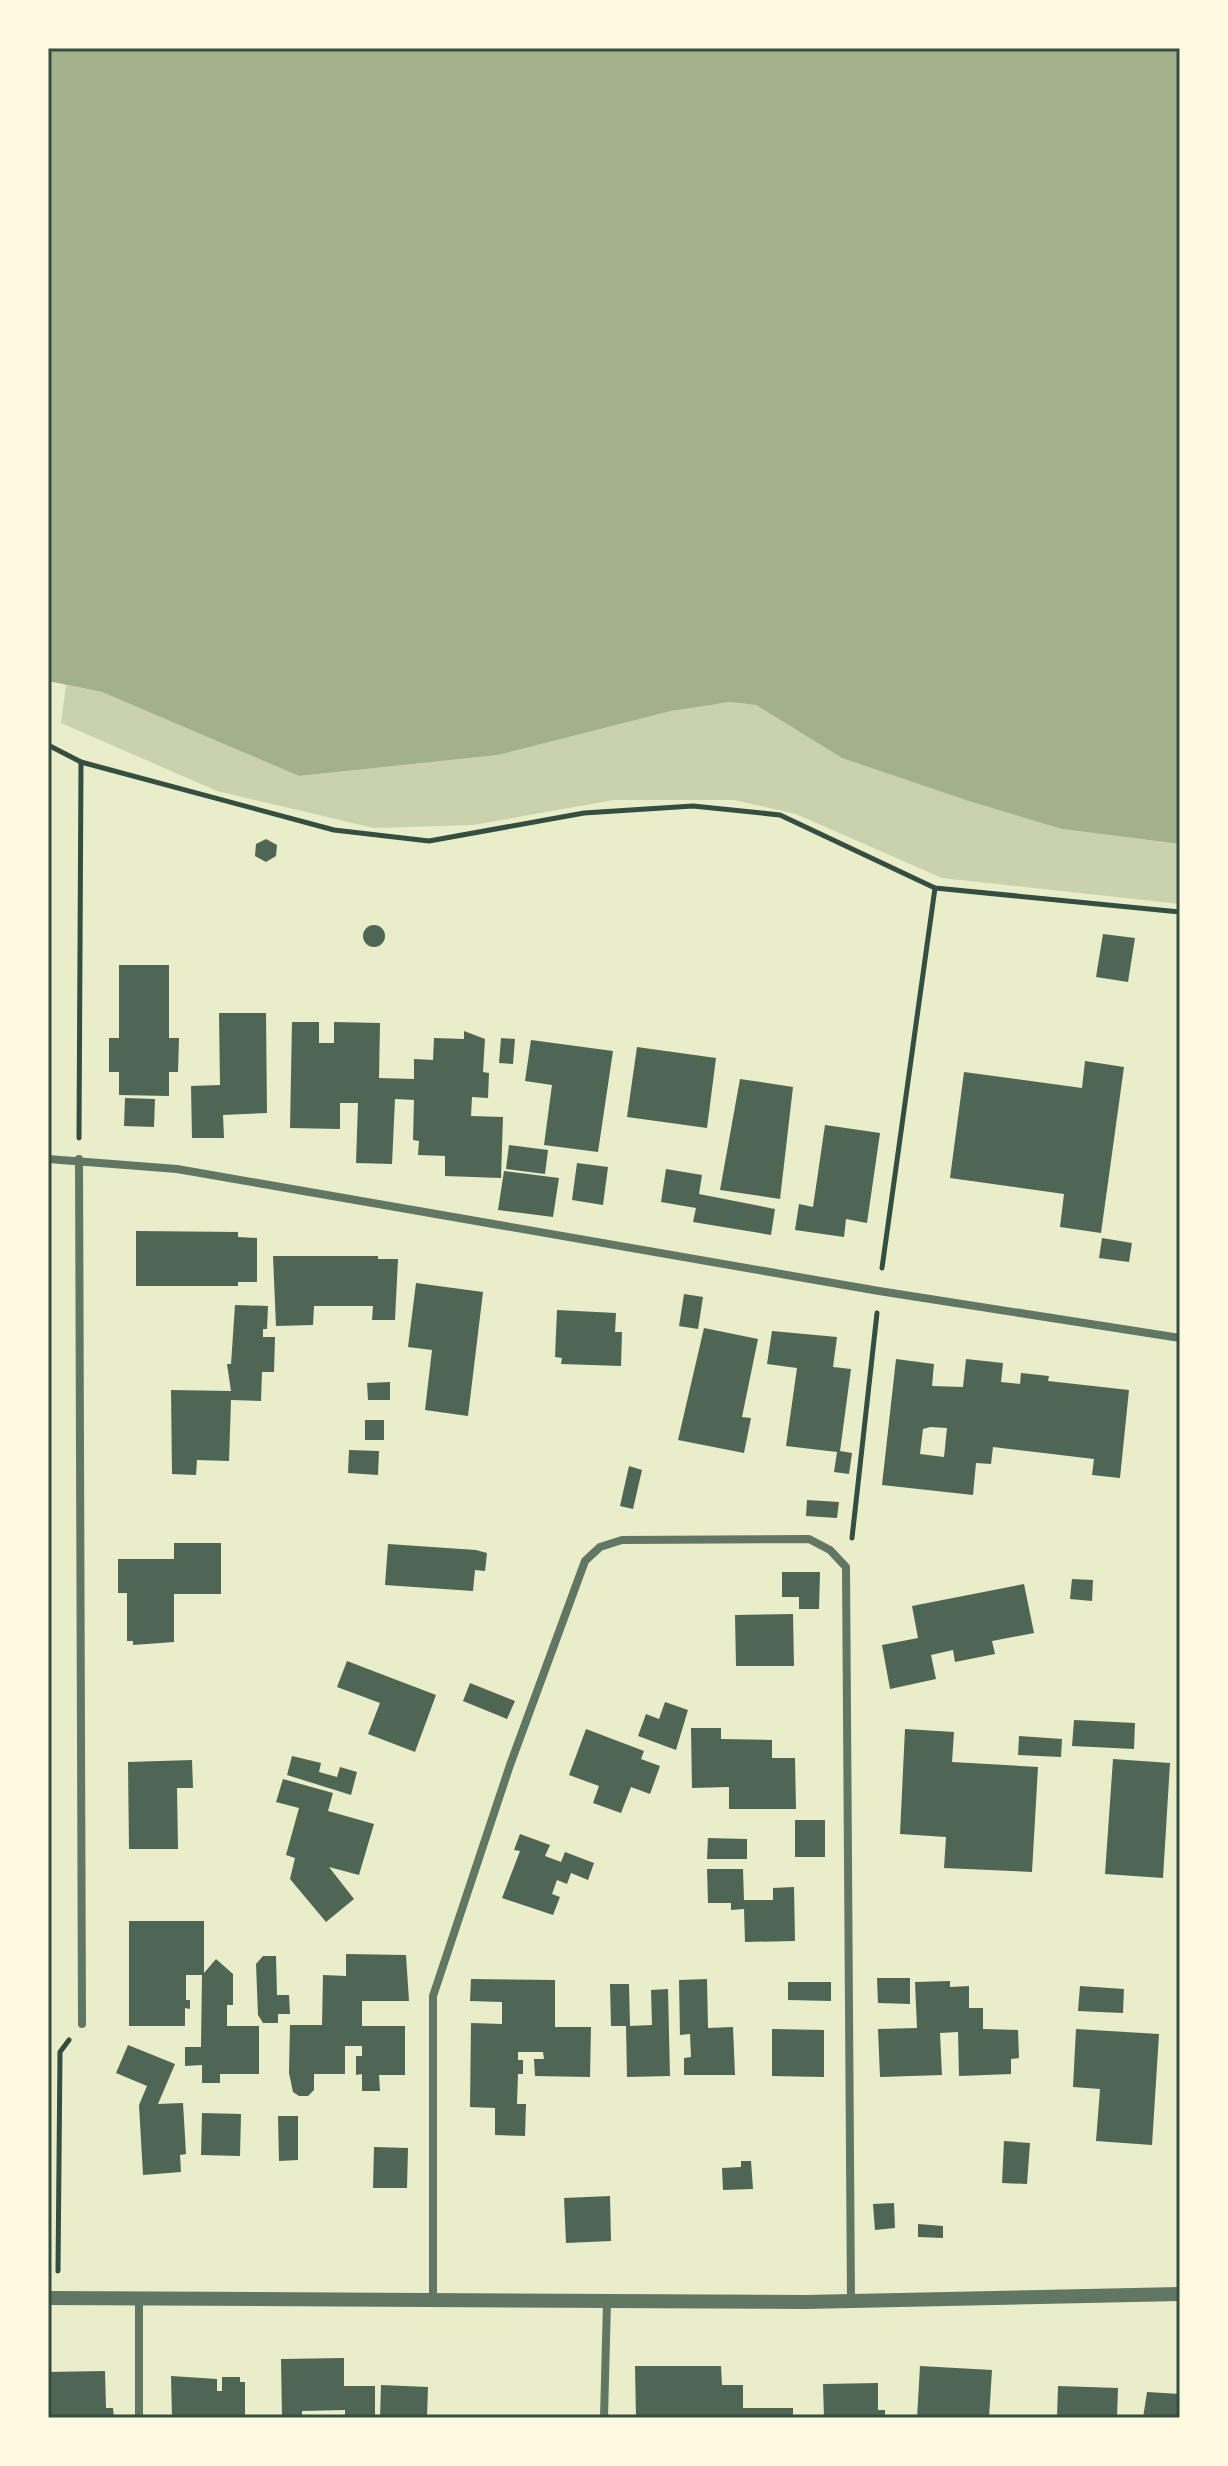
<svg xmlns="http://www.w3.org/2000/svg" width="1228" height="2466" font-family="Raleway,sans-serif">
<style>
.green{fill:#cad2ad}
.water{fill:#a3b18a}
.building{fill:#4f6655;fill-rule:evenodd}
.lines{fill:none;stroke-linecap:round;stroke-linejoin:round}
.path{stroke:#344e41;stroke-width:5}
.minor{stroke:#617663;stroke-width:8}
.tertiary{stroke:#617663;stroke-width:14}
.neatline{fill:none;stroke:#344e41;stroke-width:3}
</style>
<rect width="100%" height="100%" fill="#e9edc9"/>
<!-- green -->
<path class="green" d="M66,685L102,692L299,776L498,755L671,711L730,702L756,705L842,758L1062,829L1180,844V904L942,878L796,814L734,800H614L473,825L374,828L217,791L61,723Z"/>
<!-- water -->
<path class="water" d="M48,48H1180V844L1062,829L969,801L842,758L756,705L730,702L671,711L498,755L299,776L102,692L48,681Z"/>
<!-- building -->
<g class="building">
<path d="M266,839L277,845L276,856L266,862L255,856L256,844Z"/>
<circle cx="374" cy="936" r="11"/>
<path d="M1103,934L1135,938L1128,982L1096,977Z"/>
<path d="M119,965H169V1038H179L178,1072H169V1096L119,1095V1072H109V1038H119Z"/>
<path d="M219,1013H266L267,1113L223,1115L224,1138H192L191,1086L220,1085Z"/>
<path d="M292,1022H319V1043H334V1022L380,1023L379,1078L414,1079V1059L433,1060L434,1038L464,1039V1031L485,1039L483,1072L489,1073L488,1098L472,1097L471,1116L503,1117L501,1178L445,1176V1156L418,1155L419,1141L413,1140L414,1100L395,1099L392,1164L356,1163L358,1103H340V1129L290,1128Z"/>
<path d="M501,1038L515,1039L513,1064L499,1063Z"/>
<path d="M531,1040L613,1051L598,1152L544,1145L552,1085L525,1081Z"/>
<path d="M637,1047L716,1058L707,1128L627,1117Z"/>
<path d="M1085,1061L1124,1067L1101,1233L1060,1227L1064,1194L950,1178L964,1072L1082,1088Z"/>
<path d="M740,1079L793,1087L780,1199L720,1190Z"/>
<path d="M125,1098L155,1099L154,1127L124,1126Z"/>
<path d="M825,1125L880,1133L867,1223L846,1219L844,1237L795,1230L799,1204L813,1207Z"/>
<path d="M509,1145L548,1150L545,1174L506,1169Z"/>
<path d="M577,1163L608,1167L603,1205L572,1200Z"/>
<path d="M666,1169L702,1175L699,1194L775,1209L771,1235L693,1222L696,1208L661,1202Z"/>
<path d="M504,1171L559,1178L553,1217L498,1210Z"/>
<path d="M136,1231L238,1232V1237L257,1238V1282H238V1286H136Z"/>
<path d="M1102,1238L1132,1243L1129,1262L1099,1258Z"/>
<path d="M273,1256H378V1259H398L395,1320H372L373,1306H314L313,1325L276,1326Z"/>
<path d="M416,1283L483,1292L468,1416L425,1410L432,1350L408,1347Z"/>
<path d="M684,1294L703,1297L698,1329L679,1326Z"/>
<path d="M235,1305L268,1306L267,1329H263V1337H275L274,1372H262L261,1401L231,1400L229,1461L197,1460L196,1475L172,1474L171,1390L231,1391L227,1364H231Z"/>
<path d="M557,1310L616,1313L615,1332H622L621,1366L561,1364L562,1358L555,1357Z"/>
<path d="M704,1328L758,1339L742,1417L751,1418L744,1453L678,1440Z"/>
<path d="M772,1331L837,1337L833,1367L851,1369L840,1451L852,1453L849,1474L834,1472L837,1452L786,1446L797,1368L767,1364Z"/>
<path d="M896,1359L934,1364L932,1386L963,1387L966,1359L1003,1363L1001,1382L1020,1384L1021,1373L1049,1376L1048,1381L1129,1390L1120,1478L1092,1475L1094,1459L993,1447L991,1464L976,1463L973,1495L882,1485ZM930,1427L947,1428L944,1457L920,1454L923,1429Z"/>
<path d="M390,1382V1400H368L367,1383Z"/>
<rect x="365" y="1420" width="19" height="20"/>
<path d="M349,1450L379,1451L378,1475L348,1473Z"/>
<path d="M629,1466L642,1470L633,1509L620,1506Z"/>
<path d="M807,1500L839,1502L837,1518L806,1516Z"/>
<path d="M174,1543H221V1594H174V1642L133,1645V1641H127V1593H118V1559H174Z"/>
<path d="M388,1544L476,1550L487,1553L485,1571L475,1570L473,1591L385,1585Z"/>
<path d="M782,1572H820L819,1609H799V1597H782Z"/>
<path d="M1072,1579L1093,1580L1092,1601L1070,1599Z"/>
<path d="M1024,1584L1034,1633L992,1641L995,1654L955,1662L953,1650L931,1655L936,1679L890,1689L882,1645L918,1638L912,1606Z"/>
<path d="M793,1614L794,1666H736L735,1615Z"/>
<path d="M347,1661L436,1695L415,1752L368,1734L380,1703L337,1687Z"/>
<path d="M470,1683L515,1701L507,1719L463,1701Z"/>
<path d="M665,1702L688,1710L676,1750L638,1736L646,1714L659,1719Z"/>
<path d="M1074,1720L1135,1723L1134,1749L1072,1746Z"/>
<path d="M691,1728H721V1739L772,1740V1758H795L796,1809H729V1787L692,1788Z"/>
<path d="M586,1729L644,1751L641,1759L660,1766L650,1794L631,1787L621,1813L593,1803L599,1786L569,1775Z"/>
<path d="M905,1729L954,1732L952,1762L1038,1767L1032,1872L944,1868L946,1837L900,1834Z"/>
<path d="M1019,1736L1062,1739L1061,1757L1018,1755Z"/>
<path d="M292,1756L321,1763L319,1772L337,1777L340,1767L357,1772L351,1795L287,1775Z"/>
<path d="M1113,1759L1170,1763L1163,1878L1105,1874Z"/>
<path d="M192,1760L193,1788H177L178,1849H129L128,1762Z"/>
<path d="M283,1779L333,1793L328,1811L374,1824L359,1875L329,1867L354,1899L326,1922L290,1879L295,1858L286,1855L299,1808L276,1802Z"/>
<rect x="795" y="1820" width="30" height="37"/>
<path d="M520,1834L550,1845L545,1856L561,1862L565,1852L594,1863L588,1880L571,1873L567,1884L557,1880L552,1894L560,1897L553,1915L502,1898L520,1851L514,1850Z"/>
<path d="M708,1838L747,1839V1859H707Z"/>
<path d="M707,1869H743L744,1900H773V1888L794,1887L795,1941L745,1942L744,1909L731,1910V1903H708Z"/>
<path d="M129,1921H204V1973L216,1959L233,1974V2005H227V2026H259V2074H220V2083H202V2065L185,2066V2047H201L202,1975H186V2000H190V2009L185,2008V2026H129Z"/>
<path d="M346,1954L406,1955L409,2001H362V2026H405V2075H379L380,2091H362V2074L356,2075V2056H362V2046H345V2074H314V2090L308,2096H299L293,2092L289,2073L290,2025H322L323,1975L346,1976Z"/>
<path d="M263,1956H276L277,1995H289L290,2014H278V2023H263L258,2015L256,1964Z"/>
<path d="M877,1978H910V2004L878,2003Z"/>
<path d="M471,1979L555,1980V2027H591L590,2077L535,2076L534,2059H544L543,2052H518V2060H523V2074H518L517,2104H526L525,2136L495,2135V2108L470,2107L471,2023L502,2024V2002L470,2001Z"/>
<path d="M707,1979L708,2028L733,2027L735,2075H684V2058L691,2057L690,2034L680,2035L679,1980Z"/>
<path d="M950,1981V1987L969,1986V2008H983V2029L1018,2030L1019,2058L1011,2059V2074L959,2076L958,2032L940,2033L942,2075L880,2077L878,2029L917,2028L915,1982Z"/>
<path d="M788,1982H831V2001L788,2000Z"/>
<path d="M610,1984H629L630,2026L652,2025L651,1990L668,1989L670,2076L627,2077L626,2026H611Z"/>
<path d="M1080,1986L1124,1989L1123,2013L1078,2011Z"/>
<path d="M772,2029L824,2030V2077L772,2076Z"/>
<path d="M1076,2029L1159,2034L1152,2145L1096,2141L1100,2089L1073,2087Z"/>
<path d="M128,2045L175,2064L158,2104L183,2103L186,2154L180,2155L181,2172L143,2175L139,2105L147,2086L116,2073Z"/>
<path d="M202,2113L241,2114L240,2156L201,2155Z"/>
<path d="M278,2116H298V2160L279,2161Z"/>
<path d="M1004,2141L1030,2143L1027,2184L1002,2183Z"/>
<path d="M374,2147L408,2148L407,2188H373Z"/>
<path d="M741,2161H751L753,2189L723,2190L722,2168L741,2167Z"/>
<path d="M610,2196L611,2241L566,2243L564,2198Z"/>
<path d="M894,2203L895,2228L875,2230L873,2204Z"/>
<path d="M918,2224L943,2226V2238L918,2237Z"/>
<path d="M344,2358V2386H375V2417L345,2418V2410L302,2411V2418H282L281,2359Z"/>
<path d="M635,2366H721L722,2385H743V2408H793V2418H636Z"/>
<path d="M920,2366L992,2370L989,2418H917Z"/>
<path d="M105,2371L106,2408H113L114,2418H48V2372Z"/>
<path d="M171,2376L217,2379V2391H222V2377H240V2382H245V2418H172Z"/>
<path d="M878,2383V2410H885V2418H824L823,2384Z"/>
<path d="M381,2385L428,2387L427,2418H380Z"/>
<path d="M1058,2386L1118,2388L1117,2418H1057Z"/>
<path d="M1147,2392L1180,2394V2418H1143Z"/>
</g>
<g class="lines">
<!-- path -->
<g class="path">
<path d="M48,745L81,762L334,830L429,841L584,813L693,806L780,815L935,888L1180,912"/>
<path d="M79,1138L81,762"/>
<path d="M882,1268L935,888"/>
<path d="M852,1538L877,1313"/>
<path d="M58,2271L60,2052L69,2040"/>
</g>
<!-- minor -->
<g class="minor">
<path d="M48,1159L177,1169L879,1291L1180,1338"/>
<path d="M79,1159L82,2024"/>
<path d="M433,2298V1996L510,1765L585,1561L600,1547L622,1540L809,1539L830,1550L846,1567L851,2301"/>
<path d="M139,2418V2298"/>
<path d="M604,2418L607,2302"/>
</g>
<!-- tertiary -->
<path class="tertiary" d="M48,2298L805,2302L1180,2294"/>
</g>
<!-- border -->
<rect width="1228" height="2466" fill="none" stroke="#fefae0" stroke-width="100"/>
<rect x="50" y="50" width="1128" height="2366" class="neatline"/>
</svg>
